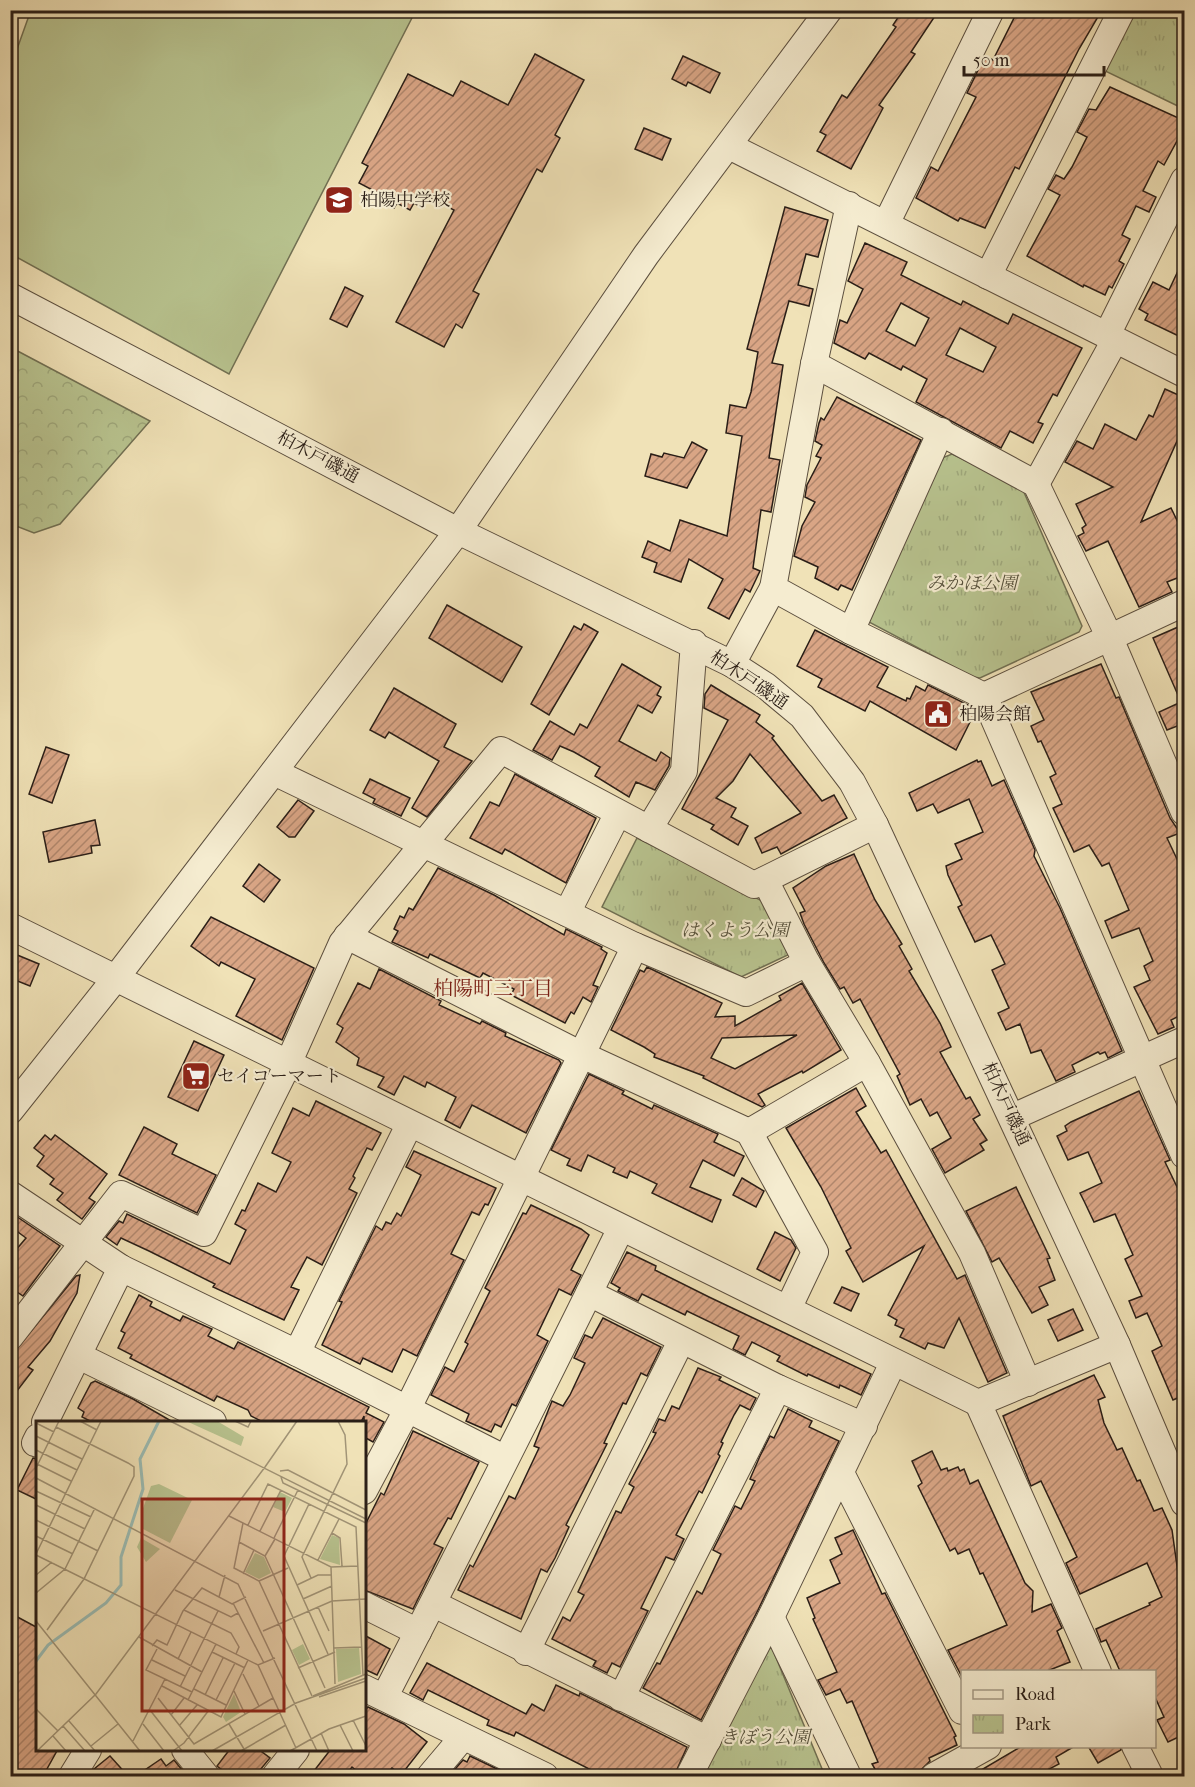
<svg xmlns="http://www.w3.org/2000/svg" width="1195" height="1787" font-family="'IM FELL French Canon','Noto Serif JP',serif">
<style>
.forest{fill:url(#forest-crowns);stroke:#717053;stroke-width:1.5}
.park{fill:url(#park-tufts);stroke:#717053;stroke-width:1.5}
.pitch{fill:#b8c38f;stroke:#717053;stroke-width:1.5}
.building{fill:url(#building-hatch);stroke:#2a1e17;stroke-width:1.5;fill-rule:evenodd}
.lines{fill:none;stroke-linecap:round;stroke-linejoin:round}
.minor-casing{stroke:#5c4f3f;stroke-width:28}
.minor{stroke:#f5ecd0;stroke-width:26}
.labels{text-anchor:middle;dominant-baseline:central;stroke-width:4.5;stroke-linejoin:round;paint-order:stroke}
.poi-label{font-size:18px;fill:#2a1e17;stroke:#f5ecd0;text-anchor:start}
.street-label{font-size:18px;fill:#2a1e17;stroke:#f5ecd0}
.park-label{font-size:18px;font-style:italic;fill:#55503b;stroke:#f5ecd0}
.neighbourhood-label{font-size:20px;fill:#7a1f14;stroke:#f5ecd0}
.inset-river{fill:none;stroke:#9bbdb5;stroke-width:3}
.inset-road{fill:none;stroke:#a19477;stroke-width:1.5}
.view{fill:#8f2418;fill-opacity:0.15;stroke:#8f2418;stroke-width:3}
.inset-edge{fill:none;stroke:#2a1e17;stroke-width:3}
</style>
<defs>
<pattern id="forest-crowns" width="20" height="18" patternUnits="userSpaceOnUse" patternTransform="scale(1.5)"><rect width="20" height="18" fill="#b8c38f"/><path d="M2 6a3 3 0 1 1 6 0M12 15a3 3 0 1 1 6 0" fill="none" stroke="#9ea77b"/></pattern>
<pattern id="park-tufts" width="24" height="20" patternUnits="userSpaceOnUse" patternTransform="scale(1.5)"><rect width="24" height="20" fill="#b8c38f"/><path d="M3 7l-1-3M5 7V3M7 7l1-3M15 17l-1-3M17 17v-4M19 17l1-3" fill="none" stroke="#9ea77b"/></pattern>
<pattern id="building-hatch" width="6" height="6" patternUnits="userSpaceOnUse" patternTransform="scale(1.5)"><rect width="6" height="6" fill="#d9a585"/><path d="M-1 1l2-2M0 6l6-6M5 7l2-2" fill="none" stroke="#b0866c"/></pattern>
</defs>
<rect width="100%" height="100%" fill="#f0e2b7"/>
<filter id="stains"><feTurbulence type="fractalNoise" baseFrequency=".00333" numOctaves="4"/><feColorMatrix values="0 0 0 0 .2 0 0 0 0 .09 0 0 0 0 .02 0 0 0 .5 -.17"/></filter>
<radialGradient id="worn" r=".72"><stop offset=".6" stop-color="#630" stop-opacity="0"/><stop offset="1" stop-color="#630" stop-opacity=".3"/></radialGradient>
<!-- forest -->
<path class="forest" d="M10,347L150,421L60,524L34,533L11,524Z"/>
<!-- park -->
<g class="park">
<path d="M1129,11H1184V109L1101,69Z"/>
<path d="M952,454L1018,485L1023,490L1082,626L1079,632L980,678L973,677L867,621L942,458Z"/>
<path d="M637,838L768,904L792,953L741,977L602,907Z"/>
<path d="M765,1648H772L825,1776H703Z"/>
</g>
<!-- pitch -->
<path class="pitch" d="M31,10L415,12L229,374L11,254V66Z"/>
<!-- building -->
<g class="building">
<path d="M903,10H939L911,52L915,54L879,105L883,108L851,169L817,151L826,135L820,132L842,95L847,98L896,27L893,25Z"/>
<path d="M1018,10H1102L1079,49L1019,169L1015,167L985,228L960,218L958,221L916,198L931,167L938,171L976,97L967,93L980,66L987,57L993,60Z"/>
<path d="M535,54L584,80L555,135L560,138L542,172L537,169L473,291L479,294L462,328L456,324L444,347L396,322L454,210L429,197L423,208L414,203L410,210L397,203L394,208L381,202L384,196L359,183L368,166L362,163L408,74L453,96L461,81L508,105Z"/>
<path d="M683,56L720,73L710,93L688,82L686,86L672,79Z"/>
<path d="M1110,87L1185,121V126L1164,165L1158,161L1143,191L1156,197L1149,212L1136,206L1122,235L1130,239L1119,261L1124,264L1112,288L1109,286L1105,295L1084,285L1083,287L1027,256L1060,195L1048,189L1056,175L1064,179L1072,167L1087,137L1077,132L1089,109L1096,110Z"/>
<path d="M644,128L671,139L662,160L635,149Z"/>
<path d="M785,207L828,220L818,257L806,254L798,285L813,289L809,306L789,301L772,363L783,365L769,458L780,460L771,512L761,510L753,568L760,571L750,592L745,589L729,619L708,608L723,579L689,559L681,582L654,572L657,563L642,557L648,541L670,551L680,520L727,536L742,436L726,433L730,405L746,408L751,392L758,352L747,349Z"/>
<path d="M865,243L907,262L901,275L961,305L963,301L1008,324L1013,314L1082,348L1057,396L1053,394L1038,422L1043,424L1033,443L1010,431L1001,448L916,402L927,379L903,366L901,370L869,353L865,359L834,343L840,320L847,323L863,289L848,281ZM901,303L929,318L915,346L886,331ZM960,328L996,347L983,372L946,355Z"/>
<path d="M1185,256V339L1145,320L1148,314L1139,309L1153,282L1169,290Z"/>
<path d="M345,287L363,296L347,327L330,319Z"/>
<path d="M1165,389L1185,398V423L1141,522L1171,508L1185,537V575L1167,582L1172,592L1139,607L1108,541L1086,551L1078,536L1084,533L1082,528L1086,525L1076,504L1113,487L1065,462L1077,441L1093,449L1105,424L1136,440L1149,415L1153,417Z"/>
<path d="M837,397L921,440L852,590L841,585L838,590L815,578L818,567L794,556L802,526L815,502L805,497L807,485L821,458L816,456L822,445L815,441L819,423L821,418L824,420Z"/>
<path d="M692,442L707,450L687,488L645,476L651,454L662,457L664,453L684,458Z"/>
<path d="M447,605L522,647L502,682L429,638Z"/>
<path d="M584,624L598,632L549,715L531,704L574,626L581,630Z"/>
<path d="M1185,624V723L1167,730L1159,712L1181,702L1153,638Z"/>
<path d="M815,630L888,667L877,687L906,701L907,698L910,699L916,686L925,691L928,685L972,707L975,712L956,750L870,701L865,711L818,687L822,679L797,666Z"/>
<path d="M622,664L661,687L657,695L661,697L652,713L638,705L619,741L656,761L661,752L670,758L669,766L655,790L636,782L629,797L595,776L600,767L574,752L560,746L552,760L533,750L550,721L574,735L580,724L587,728Z"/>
<path d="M1101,664L1116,698L1119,697L1170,818L1180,833L1167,838L1185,876V1013L1171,1020L1174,1027L1158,1034L1134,987L1150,980L1144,966L1153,961L1139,928L1112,938L1105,921L1129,910L1109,863L1102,866L1089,845L1074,852L1053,808L1062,804L1050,777L1056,774L1041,741L1038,742L1031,726L1044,720L1031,692Z"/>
<path d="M711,685L760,715L756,722L774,736L772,738L822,801L834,795L847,818L781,854L777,847L762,853L755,838L801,813L750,754L733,781L716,798L736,808L731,817L748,826L738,845L711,829L714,825L682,809L728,720L704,708L705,694Z"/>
<path d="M394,688L456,724L444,747L472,761L427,817L412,808L439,761L389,732L385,738L370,730Z"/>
<path d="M46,747L69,755L52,803L29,794Z"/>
<path d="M977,760L978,762L981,761L992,786L1004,780L1035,850L1034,856L1060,908L1122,1051L1108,1058L1105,1052L1100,1054L1098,1052L1072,1065L1075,1072L1056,1081L1041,1050L1031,1053L1020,1024L1006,1030L998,1013L1009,1008L992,970L1005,964L991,935L975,942L958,907L962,905L948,875L946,866L962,859L955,844L983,832L969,799L938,813L933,804L917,811L909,793Z"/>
<path d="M515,774L596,818L566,883L505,849L502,854L470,838L490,802L499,806Z"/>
<path d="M370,779L410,798L401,816L373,803L375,799L363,793Z"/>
<path d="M298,800L314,811L295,837H289L277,827Z"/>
<path d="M95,820L100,845L91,846L92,853L49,862L43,832Z"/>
<path d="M854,854L875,900L902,944L899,946L912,969L909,971L940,1023L951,1047L940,1052L966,1099L970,1097L980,1115L973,1119L987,1140L980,1144L984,1150L945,1173L932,1149L951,1138L937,1112L930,1116L921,1099L910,1105L897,1076L900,1074L860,999L853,1003L844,987L840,989L824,963L804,924L800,913L805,911L793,888L826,866Z"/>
<path d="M259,864L280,880L264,902L243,886Z"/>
<path d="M438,868L494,895L564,935L566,929L602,947L601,949L607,953L593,985L598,987L591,1002L583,997L574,1014L571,1012L565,1023L511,995L514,989L483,973L480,978L430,954L428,958L392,942L398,931L394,929L400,916L404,918L409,908L413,910Z"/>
<path d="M211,917L314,968L282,1040L236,1016L255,979L221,962L219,966L191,946Z"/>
<path d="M10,952L39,964L30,986L10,978Z"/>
<path d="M647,967L722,1003L715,1017L735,1016V1026L781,1000L779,996L802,983L841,1050L803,1073L802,1071L758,1094L765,1105L762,1107L703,1078L704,1076L654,1057L655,1054L644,1047L611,1030L640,970L644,972ZM797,1035L735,1069L711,1058L722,1038Z"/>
<path d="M379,969L441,1001L439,1005L480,1024L482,1021L506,1033L505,1036L559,1060L561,1063L526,1133L472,1105L460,1128L445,1120L456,1097L427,1082L425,1087L404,1076L394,1095L378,1087L384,1077L357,1065L359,1058L336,1042L343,1028L337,1024L358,983L370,989Z"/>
<path d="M194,1041L224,1055L198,1111L168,1097Z"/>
<path d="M589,1074L624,1091L622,1094L652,1109L654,1105L718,1134L714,1142L744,1156L734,1176L703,1160L690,1187L721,1200L712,1222L652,1193L657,1184L630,1171L627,1178L613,1172L615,1168L588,1155L581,1171L567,1165L570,1159L551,1150Z"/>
<path d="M856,1088L866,1106L856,1112L881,1153L886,1150L957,1279L965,1275L1007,1373L988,1382L959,1318L944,1348L928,1343L925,1349L900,1337L904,1329L895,1325L897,1320L888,1315L924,1246L863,1282L846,1251L851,1248L821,1187L786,1128Z"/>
<path d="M1139,1091L1170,1160L1165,1162L1180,1193L1185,1191V1395L1173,1400L1152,1351L1162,1346L1147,1313L1136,1318L1129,1301L1142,1296L1125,1259L1133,1255L1115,1214L1094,1222L1084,1201L1080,1193L1102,1183L1088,1152L1068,1160L1057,1136L1067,1131L1065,1126L1071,1122Z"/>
<path d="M316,1101L381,1133L372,1150L367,1148L353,1176L355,1178L349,1189L357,1193L322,1265L307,1257L291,1287L299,1290L284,1320L213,1287L215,1284L149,1251L121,1238L117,1245L106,1237L119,1221L123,1223L127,1214L230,1264L246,1230L235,1224L242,1210L245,1211L258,1183L276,1192L291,1162L272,1153L293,1108L309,1116Z"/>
<path d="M144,1127L177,1144L172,1154L216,1175L197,1213L119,1175Z"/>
<path d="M45,1135L51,1140L55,1135L107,1174L89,1198L95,1202L82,1219L57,1200L63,1193L50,1184L54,1179L37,1166L44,1156L34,1148Z"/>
<path d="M414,1151L496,1188L488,1205L485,1204L479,1215L472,1212L451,1254L464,1260L417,1356L403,1349L392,1372L363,1358L360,1364L322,1345L342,1302L339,1301L376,1226L382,1230L386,1222L391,1224L397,1213L401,1216L421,1175L406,1167Z"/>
<path d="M742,1178L764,1191L756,1207L733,1195Z"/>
<path d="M1016,1187L1050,1258L1047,1259L1055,1280L1039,1287L1048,1305L1032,1313L999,1258L992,1262L966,1211Z"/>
<path d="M531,1205L581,1229L589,1235L571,1270L581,1275L571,1295L559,1289L537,1335L548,1341L516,1406L512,1404L501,1427L495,1424L491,1432L466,1421L469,1414L431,1395L445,1367L454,1372L468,1344L465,1342L490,1291L485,1288L523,1213L526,1214Z"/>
<path d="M10,1212L60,1246L23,1296L10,1287V1257L26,1238L10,1226Z"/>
<path d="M775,1232L791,1240L796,1248L780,1281L757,1269Z"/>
<path d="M627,1252L656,1266L655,1270L709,1297L871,1374L861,1395L840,1385L839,1388L808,1374L807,1376L777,1361L780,1356L752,1342L745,1355L733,1349L739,1336L687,1311L685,1315L642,1294L638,1301L618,1291L620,1288L611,1283Z"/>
<path d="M80,1275L77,1293L50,1341L28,1367L33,1370L10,1400V1357L76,1276Z"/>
<path d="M842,1287L859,1294L851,1311L834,1303Z"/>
<path d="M139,1295L152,1302L150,1306L180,1321L183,1316L212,1329L208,1336L234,1349L238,1342L369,1407L366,1413L384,1422L373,1442L364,1437V1416L361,1422H263L251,1416L248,1410L217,1396L214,1401L130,1358L132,1355L118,1348L125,1333L121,1331Z"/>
<path d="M1073,1309L1083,1330L1058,1341L1048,1320Z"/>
<path d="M603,1318L661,1347L647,1376L641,1373L626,1404L623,1403L604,1443L607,1444L566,1525L569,1527L555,1558L547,1572L541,1569L521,1619L458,1590L470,1565L473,1567L509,1496L515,1499L539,1448L534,1446L552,1401L563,1406L570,1395L585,1363L574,1358L585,1335L592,1338Z"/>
<path d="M698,1368L721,1377L719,1380L756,1398L750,1410L740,1405L734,1415L721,1442L723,1443L718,1454L720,1456L702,1493L699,1491L676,1535L684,1539L674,1560L666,1557L641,1608L648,1611L620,1667L612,1663L607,1673L593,1666L596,1661L552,1639L563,1617L570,1621L584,1595L578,1592L616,1511L621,1513L634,1487L629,1484L656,1433L653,1432L659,1419L665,1421L672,1406L679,1409Z"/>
<path d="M1094,1375L1105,1397L1098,1400L1104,1423L1117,1450L1122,1448L1137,1481L1140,1480L1154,1511L1162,1508L1172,1530L1182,1602L1185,1601V1734L1168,1742L1157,1720L1164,1717L1155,1697V1671H1120L1106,1640L1101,1642L1096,1629L1150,1605L1149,1603L1162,1597L1147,1563L1080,1594L1066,1563L1077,1557L1041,1481L1031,1486L1003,1416Z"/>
<path d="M95,1381L133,1399L173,1422H92L82,1417L84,1412L78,1408L91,1383Z"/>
<path d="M788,1409L812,1421L809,1427L839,1441L758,1610L701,1720L643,1688L657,1663L660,1664L697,1591L702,1594L721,1554L713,1550L735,1506L741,1509L755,1481L750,1479L760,1456L770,1436L774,1438Z"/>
<path d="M413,1431L479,1462L451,1519L448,1518L434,1544L443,1548L413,1609L364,1590V1527L381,1493L384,1495Z"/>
<path d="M932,1451L941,1470L947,1468L948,1471L958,1467L960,1471L964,1469L970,1484L978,1480L1025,1583L1033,1591L1032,1612L1051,1604L1062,1628L1057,1631L1070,1662L1047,1671H963L962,1677L948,1650L1007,1625L983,1573L980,1574L969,1549L958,1554L955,1548L950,1551L918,1486L922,1483L912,1461Z"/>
<path d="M33,1458L38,1459V1500L17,1490Z"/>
<path d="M853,1530L882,1594L885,1593L956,1736L954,1737L957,1745L929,1758L930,1761L921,1770L902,1776H879L872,1764L878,1762L852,1701L847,1703L840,1689L826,1695L818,1680L837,1672L813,1619L815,1618L807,1598L840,1583L830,1560L842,1554L835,1538Z"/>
<path d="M10,1613L38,1628V1749H58L43,1776H10Z"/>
<path d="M364,1635L390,1649L377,1675L364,1669Z"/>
<path d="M427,1663L526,1714L532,1704L544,1711L556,1685L579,1696L580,1693L687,1747L674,1776H603L516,1732L514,1736L487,1725L489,1720L428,1690L423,1700L410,1693Z"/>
<path d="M368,1707L404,1724L427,1742L401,1775L392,1768L385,1776H363L352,1767L345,1776H310L331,1749H364V1711Z"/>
<path d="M1022,1746H1075L1056,1757L1059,1764L1036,1776H971Z"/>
<path d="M1088,1746H1120L1121,1750L1098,1763Z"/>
<path d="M230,1749H258L270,1758L255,1776H230L217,1766Z"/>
<path d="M110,1756L128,1776H101L94,1769Z"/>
<path d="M470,1756L512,1776H449L463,1760L467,1762Z"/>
<path d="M161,1759L166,1766L174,1760L187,1776H136Z"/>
</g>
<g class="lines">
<!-- minor casing -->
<g class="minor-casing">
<g id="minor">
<path d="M729,146L1184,374"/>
<path d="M849,205L814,364L773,588L851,631L984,696L1184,1155"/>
<path d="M886,224L991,10"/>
<path d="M988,276L1122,10"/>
<path d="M10,296L458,531L732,664L766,686L802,716L852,782L875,825L1117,1345L1184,1503"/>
<path d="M1107,335L1184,180"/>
<path d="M814,364L1036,484L1109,636L1184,812"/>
<path d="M1036,484L1115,340"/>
<path d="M851,631L941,431"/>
<path d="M732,664L773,588"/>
<path d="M984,696L1184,603"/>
<path d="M274,772L635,946L746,993L807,963"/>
<path d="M649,829L684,771L694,643"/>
<path d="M765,880L807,963L867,1063L972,1253L1028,1383"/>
<path d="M567,913L618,813"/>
<path d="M10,926L978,1403L1117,1345"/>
<path d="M347,936L580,1054L749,1132L815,1252L788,1309"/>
<path d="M10,1111L115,979L458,531L646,255L829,10"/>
<path d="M1013,1117L1184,1040"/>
<path d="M749,1132L867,1063"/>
<path d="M10,1194L121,1268L297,1353L504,1458"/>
<path d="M589,1293L778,1388L864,1426"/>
<path d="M10,1337L121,1194L204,1233L288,1064L342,943L501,750L754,885L875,825"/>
<path d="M297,1353L409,1125"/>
<path d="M79,1356L213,1422"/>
<path d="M978,1403L1098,1672"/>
<path d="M45,1422L121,1268"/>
<path d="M38,1437L35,1443L38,1444"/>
<path d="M841,1473L962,1711"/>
<path d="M364,1491L407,1410L635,946"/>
<path d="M434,1604L708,1740"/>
<path d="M364,1605L418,1632"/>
<path d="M771,1617L848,1776"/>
<path d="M526,1652L681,1341"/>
<path d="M364,1688L545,1776"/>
<path d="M385,1696C465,1541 544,1385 621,1228"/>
<path d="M621,1698L778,1388"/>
<path d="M1135,1746L1150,1776"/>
<path d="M185,1750L206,1776"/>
<path d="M72,1776L88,1750"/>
<path d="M275,1776L296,1750"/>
<path d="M430,1776L463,1737"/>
<path d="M689,1776L771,1617L893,1363"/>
<path d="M934,1776L988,1746"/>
</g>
</g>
<!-- minor -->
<use href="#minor" class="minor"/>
</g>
<!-- icons -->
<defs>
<g id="school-square" transform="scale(1.5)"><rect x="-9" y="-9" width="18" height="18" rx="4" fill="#8f2418" stroke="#f5ecd0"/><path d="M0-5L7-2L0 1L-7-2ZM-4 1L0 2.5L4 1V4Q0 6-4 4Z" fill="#fff"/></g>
<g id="civic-square" transform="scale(1.5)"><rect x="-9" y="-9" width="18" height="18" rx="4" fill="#8f2418" stroke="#f5ecd0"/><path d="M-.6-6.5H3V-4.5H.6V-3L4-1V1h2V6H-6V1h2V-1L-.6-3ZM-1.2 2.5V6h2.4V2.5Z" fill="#fff"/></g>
<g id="supermarket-square" transform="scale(1.5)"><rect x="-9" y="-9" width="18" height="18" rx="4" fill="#8f2418" stroke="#f5ecd0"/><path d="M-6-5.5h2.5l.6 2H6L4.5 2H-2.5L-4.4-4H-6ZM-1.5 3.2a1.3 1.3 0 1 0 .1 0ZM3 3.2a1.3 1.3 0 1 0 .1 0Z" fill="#fff"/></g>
</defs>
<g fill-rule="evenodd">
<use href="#school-square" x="339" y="200"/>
<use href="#civic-square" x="938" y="714"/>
<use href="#supermarket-square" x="196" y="1076"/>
</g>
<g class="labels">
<!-- poi labels -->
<g class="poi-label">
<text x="360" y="200">柏陽中学校</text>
<text x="959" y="714">柏陽会館</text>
<text x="217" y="1076">セイコーマート</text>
</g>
<!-- street labels -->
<g class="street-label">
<text transform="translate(318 457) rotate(28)">柏木戸磯通</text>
<text transform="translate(749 680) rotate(34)">柏木戸磯通</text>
<text transform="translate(1006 1104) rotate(65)">柏木戸磯通</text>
</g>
<!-- park labels -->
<g class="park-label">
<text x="972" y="583">みかほ公園</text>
<text x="735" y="930">はくよう公園</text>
<text x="765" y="1737">きぼう公園</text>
</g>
<!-- neighbourhood labels -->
<g class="neighbourhood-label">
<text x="493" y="988">柏陽町三丁目</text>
</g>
</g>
<!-- overview -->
<g transform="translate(36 1421)">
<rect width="330" height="330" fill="#f0e2b7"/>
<path d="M150,0H181L208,16L205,25ZM105,117L124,128L110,141L101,126Z" fill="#b8c38f"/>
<path d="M244,71L256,77L249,91L237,86ZM296,114L303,117L304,144L284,138ZM219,132L228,136L235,152L223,158L209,151ZM267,223L274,238L263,244L256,229ZM323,227L325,253L302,261L300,228ZM198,273L205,291L190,301L187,296Z" fill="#b8c38f"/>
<path d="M123,63L156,79L134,122L105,107V93L115,65Z" fill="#b8c38f"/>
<path class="inset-river" d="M0,240L12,224L70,182L85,164V136L107,68L104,38L123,0"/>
<path class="inset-road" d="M44,0L61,9M134,0L330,98M199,0L212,6L215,0M0,2L18,11M0,15L46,38M0,29L41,49M1,43L35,60M229,46L261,0M0,47L23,0M244,50L252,49L330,89M245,56L247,62L330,102M0,57L202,163L281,330M0,70L55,96M273,83L248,135L292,233M0,84L49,108M193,95L295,146L322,145M0,99L62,130M207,102L198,147L223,160L276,275M212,104L232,63L320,106L327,254M224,110L245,69M296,112L304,117L306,145M0,115L37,133M238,117L262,69M203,121L229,135L289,267M0,133L65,0M0,134L222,244L239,237M229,135L239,118M282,139L303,98M295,146L299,263M207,153L218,129M0,154L16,141M275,157L266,136L311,43L309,14L302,0M223,160L252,147M261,164L282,154H295M139,169L195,196L202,192M0,172L29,148L59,87M183,176L189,154M267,178L296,165M197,182L228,242M282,186L293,210M148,189L195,212L203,226L200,233M0,200L104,330M11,209L48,158L98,55V46L92,42L20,6M227,210L296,180L330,178M103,216L166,251M116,225L121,219L131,224L147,190L166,167L196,183L210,176M298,227L325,226M121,228L110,249L156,271M176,231L209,247M142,238L155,211M116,239L149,255M222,244L260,327M262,247L299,231M207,253L223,285M126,265L185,296L212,239M144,266L182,190M158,268L190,284M198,270L209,293M169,274L187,237M277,275L330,253M283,276L330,260M122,277L158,323L237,277M152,279L180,223M180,279L199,242M0,288L22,310M114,289L146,330M135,294L148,277M317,299L330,325M33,300L59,330M107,303L128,330M193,303L208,328M304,304L317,330M27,305L49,330M143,305L161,284M285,312L293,330M17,315L30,330M97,320L129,258M55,325L82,303M1,330L60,273L229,46M137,330L148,322L173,289M176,330L260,282L330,257M205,330L250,304M254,330L293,308L330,295"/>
<path class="view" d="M106,78H248V290H106Z"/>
<rect width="330" height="330" class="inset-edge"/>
</g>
<!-- margin -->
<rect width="1195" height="1787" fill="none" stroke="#f0e2b7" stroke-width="36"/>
<rect x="12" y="12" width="1171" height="1763" fill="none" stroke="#2a1e17" stroke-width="3"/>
<rect x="18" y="18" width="1159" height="1751" fill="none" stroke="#2a1e17" stroke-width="1.5"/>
<!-- legend -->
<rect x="961" y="1670" width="195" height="78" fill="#f5ecd0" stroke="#a49a86" stroke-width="1.5"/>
<rect x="973" y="1690" width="30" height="9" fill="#f5ecd0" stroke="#a49a86" stroke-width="1.5"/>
<text x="1015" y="1700" font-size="18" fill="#2a1e17">Road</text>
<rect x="973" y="1715" width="30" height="18" fill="url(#park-tufts)" stroke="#a49a86" stroke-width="1.5"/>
<text x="1015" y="1730" font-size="18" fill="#2a1e17">Park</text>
<!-- scale -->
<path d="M964 66v9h140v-9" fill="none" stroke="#2a1e17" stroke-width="3"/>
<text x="973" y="66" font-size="18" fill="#2a1e17" stroke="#f5ecd0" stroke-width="4.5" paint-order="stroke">50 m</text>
<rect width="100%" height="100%" filter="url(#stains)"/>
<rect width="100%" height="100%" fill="url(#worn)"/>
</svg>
